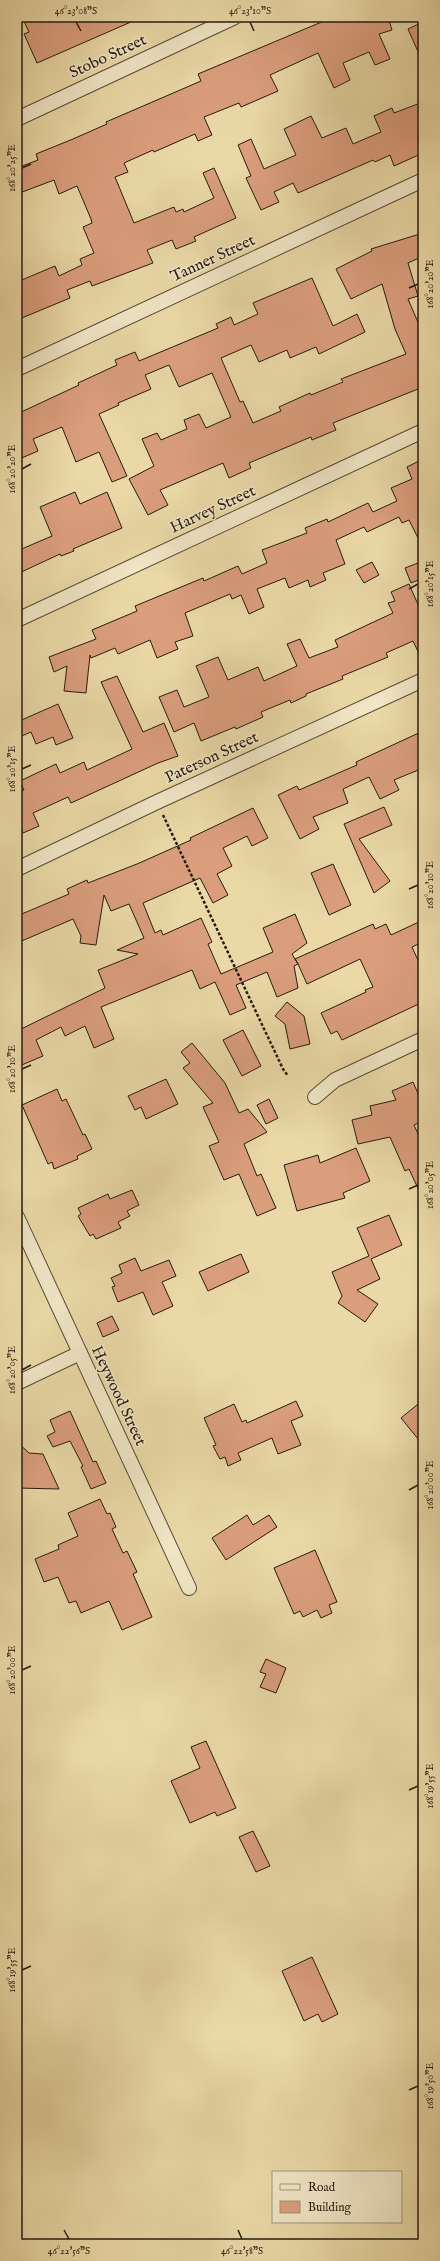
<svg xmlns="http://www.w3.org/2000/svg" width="440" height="2261" font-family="'IM FELL English',serif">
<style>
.building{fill:#db9e7d;stroke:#251b0f}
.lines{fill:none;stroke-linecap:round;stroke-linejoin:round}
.street-casing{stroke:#564a35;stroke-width:16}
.path{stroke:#251b0f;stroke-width:2.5;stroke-dasharray:3 2;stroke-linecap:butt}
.street{stroke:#f1e6c6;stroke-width:14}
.ticks{fill:none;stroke:#251b0f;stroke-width:1.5}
.labels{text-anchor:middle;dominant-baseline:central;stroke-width:3;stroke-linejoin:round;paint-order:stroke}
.street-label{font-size:16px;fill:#251b0f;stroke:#f1e6c6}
.neatline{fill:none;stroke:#251b0f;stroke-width:1.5}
.ticks-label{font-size:10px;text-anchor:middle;fill:#251b0f}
</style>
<rect width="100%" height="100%" fill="#ead9a7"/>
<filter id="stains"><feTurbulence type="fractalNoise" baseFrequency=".005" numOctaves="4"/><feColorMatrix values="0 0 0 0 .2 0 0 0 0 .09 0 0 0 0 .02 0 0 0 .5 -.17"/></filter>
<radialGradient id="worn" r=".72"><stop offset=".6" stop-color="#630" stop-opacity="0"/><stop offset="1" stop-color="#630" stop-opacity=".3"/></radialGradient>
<!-- building -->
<g class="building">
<path d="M22,17H140V18L37,63L24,34L29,32Z"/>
<path d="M323,17H388L392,30L379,34L390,59L375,65L369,52L343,63L350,80L334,88L318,53L270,75L278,91L241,107L239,103L204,117L212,135L198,141L195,134L154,152L153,150L124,163L128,172L115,177L134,223L174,207L176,212L183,209L184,212L214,198L203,173L214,168L236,218L194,237L196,241L176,249L172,240L147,250L153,263L92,286L90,281L67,290L70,298L17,320V282L55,266L59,276L82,265L80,259L94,253L83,227L92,223L91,219L77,186L59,194L54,180L17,194V168L38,160L36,154L73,139L107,124L106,122L201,81L198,74L324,21Z"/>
<path d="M423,22V63L408,29Z"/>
<path d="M423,102V153L394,166L390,155L375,162L373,160L298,193L293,183L274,192L279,202L261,210L246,178L251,176L238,145L251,139L264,169L296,155L284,129L311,116L322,138L346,128L353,144L381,132L374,116L392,108L394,113Z"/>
<path d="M423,233V256L408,263L418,296L408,299L423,334V387L333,423L336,430L312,440L311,437L249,463L251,468L229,478L223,463L160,490L168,505L148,515L129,479L154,466L142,439L157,433L161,440L187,429L184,420L199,414L206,428L231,417L212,373L179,387L169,365L145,375L151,389L118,403L119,405L99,414L127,476L112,482L99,452L76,462L62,427L33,439L38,451L17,460V414L79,385L78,383L117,365L115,360L135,352L139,361L218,328L216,324L231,317L234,325L258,314L253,303L312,278L333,326L357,314L365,332L319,354L316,347L290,358L287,350L259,362L251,345L221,358L240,402L243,401L253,423L281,411L279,407L310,393L311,395L343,382L341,379L406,354L395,329L382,284L351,299L336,269L372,251L371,249Z"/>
<path d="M423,459V548L409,520L402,523L399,517L367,532L364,527L336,540L345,564L323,573L326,580L310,587L308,580L289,588L285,578L257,589L264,607L249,614L241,595L232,599L230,594L185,613L193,636L175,642L178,649L157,658L150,640L118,654L115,648L91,658L90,655L86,693L64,691L67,666L54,672L49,657L96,639L92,630L137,611L135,606L203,578L204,581L238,566L242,574L267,563L262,550L307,533L305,528L327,519L328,522L368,503L373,512L397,501L391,488L412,479L407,467Z"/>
<path d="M75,492L80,504L107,492L122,528L73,549L74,551L61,556L60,554L17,574V551L52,536L40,507Z"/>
<path d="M372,562L379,575L364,583L356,570Z"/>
<path d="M418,563L423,578L411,583L405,568Z"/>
<path d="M409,584L423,616V662L413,641L386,653L388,657L342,676L343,679L306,694V696L291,703L290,700L261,712L263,717L236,729L235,727L201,741L194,723L174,732L159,697L177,690L184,707L209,697L196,666L218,657L228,680L258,667L264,681L297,666L287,644L300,639L309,658L338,647L335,640L393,613L388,603L395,601L391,592Z"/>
<path d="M117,676L143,732L164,723L178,756L158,763L71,803L68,797L33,813L39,826L23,833L17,820V793L24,790L20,781L56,764L60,773L84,762L87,770L132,749L101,682Z"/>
<path d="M58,704L73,738L56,745L53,737L36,744L31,732L17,738V722Z"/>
<path d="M423,731V768L394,780L399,790L380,799L369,777L343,789L348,803L313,817L319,829L300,839L278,795L297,786L299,790L357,765L356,762Z"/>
<path d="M384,807L392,825L359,839L390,881L374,893L344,824Z"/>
<path d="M253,808L268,838L252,846L247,836L223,848L232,866L217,874L228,895L213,903L200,878L143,903L155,933L161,930L163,935L201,918L212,942L208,944L221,974L273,952L263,928L295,914L307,943L292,954L298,964L295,959L373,924L375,929L386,924L391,935L423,920V942L412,947L423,971V1002L342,1040L337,1031L331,1034L321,1013L366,992L365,990L373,987L360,959L307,984L298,964L294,966L298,988L277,997L267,972L236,985L246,1008L230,1015L215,982L200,989L192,970L101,1007L114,1039L94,1048L85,1026L65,1036L61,1027L36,1040L43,1056L17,1067V1031L105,988L98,970L138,954L117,950L144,938L129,904L111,911L104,895L96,945L80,943L81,936L73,919L17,943V916L69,894L67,889L87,880L88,883L137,864L191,840L190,838Z"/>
<path d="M333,864L351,905L329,915L311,873Z"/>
<path d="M287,1002L304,1016L310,1044L290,1049L285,1024L275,1016Z"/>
<path d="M243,1030L261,1066L242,1076L223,1040Z"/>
<path d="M192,1043L225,1083L239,1113L248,1109L267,1132L244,1144L257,1176L261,1174L276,1208L257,1216L239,1174L224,1180L209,1146L219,1142L203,1107L213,1103L183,1068L190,1063L181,1052Z"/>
<path d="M166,1079L178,1104L146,1119L141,1107L135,1110L128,1096Z"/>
<path d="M413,1082L423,1105V1121L414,1125L423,1145V1199L409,1169L405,1171L390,1137L358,1144L352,1120L372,1115L370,1106L396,1100L392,1091Z"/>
<path d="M57,1089L62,1101L66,1099L83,1135L85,1134L92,1149L77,1156L78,1159L54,1169L52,1162L48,1164L22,1105Z"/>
<path d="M269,1099L278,1118L266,1124L257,1105Z"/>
<path d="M356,1148L370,1181L343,1193L345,1198L297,1211L284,1165L318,1155L320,1163Z"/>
<path d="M132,1190L139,1205L127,1211L130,1216L118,1222L121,1228L96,1239L93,1234L90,1236L78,1216L81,1214L78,1208L108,1194L110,1199Z"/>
<path d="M389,1215L402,1245L371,1259L380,1279L357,1290L378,1304L365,1322L338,1303L342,1296L332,1272L369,1256L357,1228Z"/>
<path d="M241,1254L249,1272L208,1291L199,1272Z"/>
<path d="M135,1258L141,1271L169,1260L176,1276L162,1282L173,1306L153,1315L143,1292L118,1302L112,1287L115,1286L111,1278L122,1273L119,1265Z"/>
<path d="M112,1316L119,1330L103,1337L97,1323Z"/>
<path d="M423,1400V1445L401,1418Z"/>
<path d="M296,1401L303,1416L291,1421L301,1445L278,1454L272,1438L238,1453L241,1460L228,1466L225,1457L220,1459L213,1446L216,1445L204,1418L234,1404L242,1422L246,1420L247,1423Z"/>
<path d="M70,1411L93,1462L96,1461L106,1483L91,1489L81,1467L83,1466L70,1441L53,1447L47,1436L55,1432L50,1420Z"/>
<path d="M17,1442L29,1453L43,1454L59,1489L17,1488Z"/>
<path d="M100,1499L107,1514L110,1513L116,1527L112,1529L123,1553L127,1551L137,1572L133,1574L152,1617L122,1630L109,1601L81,1613L76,1601L69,1603L58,1577L44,1582L35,1559L59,1549L58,1545L78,1536L68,1513Z"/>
<path d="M247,1515L253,1525L269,1515L277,1527L226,1560L212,1538Z"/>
<path d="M315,1550L337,1602L329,1605L332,1613L321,1618L317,1610L303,1617L300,1611L294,1614L274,1568Z"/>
<path d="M266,1659L286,1668L276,1693L260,1687L266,1674L260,1672Z"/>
<path d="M206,1741L236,1808L217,1816L215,1812L190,1823L171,1781L200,1768L191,1747Z"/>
<path d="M253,1831L270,1866L256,1872L239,1837Z"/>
<path d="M312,1957L338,2014L322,2022L318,2014L304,2021L282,1971Z"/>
</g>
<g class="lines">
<!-- street casing -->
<g class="street-casing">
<g id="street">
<path d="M17,119L235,17"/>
<path d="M17,369L423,180"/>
<path d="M17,620L423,431"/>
<path d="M17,869L157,802L423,680"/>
<path d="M315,1097L335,1080L423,1039"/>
<path d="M17,1217L189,1588"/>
<path d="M17,1383L80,1353"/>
</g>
</g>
<!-- path -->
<path class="path" d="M163,815L283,1069L288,1076"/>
<!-- street -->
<use href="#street" class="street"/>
</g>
<!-- ticks -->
<path class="ticks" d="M76,22L81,31M250,22L254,31M22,168L31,164M409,288L418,284M22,469L31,464M409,589L418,584M22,769L31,765M409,889L418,885M22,1069L31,1065M409,1189L418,1185M22,1370L31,1365M409,1490L418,1485M22,1670L31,1666M409,1790L418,1786M22,1970L31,1966M409,2090L418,2086M64,2230L69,2239M238,2230L242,2239"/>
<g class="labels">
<!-- street labels -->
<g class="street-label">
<text transform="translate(108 57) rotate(-25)">Stobo Street</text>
<text transform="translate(213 259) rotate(-25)">Tanner Street</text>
<text transform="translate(213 510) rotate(-25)">Harvey Street</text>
<text transform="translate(212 758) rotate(-25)">Paterson Street</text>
<text transform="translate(118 1396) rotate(65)">Heywood Street</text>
</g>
</g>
<!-- margin -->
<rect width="440" height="2261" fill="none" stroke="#ead9a7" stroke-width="44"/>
<!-- legend -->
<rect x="272" y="2171" width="130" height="52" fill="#f1e6c6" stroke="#9f957d"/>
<rect x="280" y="2184" width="20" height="6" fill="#f1e6c6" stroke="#9f957d"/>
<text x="308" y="2191" font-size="12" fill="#251b0f">Road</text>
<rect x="280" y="2201" width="20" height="12" fill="#db9e7d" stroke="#9f957d"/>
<text x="308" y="2211" font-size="12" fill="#251b0f">Building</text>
<rect x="22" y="22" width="396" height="2217" class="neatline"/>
<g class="ticks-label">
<text x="76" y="14">46°23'08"S</text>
<text x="250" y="14">46°23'10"S</text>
<text transform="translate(11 168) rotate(-90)" y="4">168°20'25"E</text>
<text transform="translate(429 284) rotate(-90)" y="4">168°20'20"E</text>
<text transform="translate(11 469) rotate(-90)" y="4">168°20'20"E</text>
<text transform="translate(429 584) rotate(-90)" y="4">168°20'15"E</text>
<text transform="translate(11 769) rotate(-90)" y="4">168°20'15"E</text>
<text transform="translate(429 885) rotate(-90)" y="4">168°20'10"E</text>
<text transform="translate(11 1069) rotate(-90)" y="4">168°20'10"E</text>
<text transform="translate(429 1185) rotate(-90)" y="4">168°20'05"E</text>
<text transform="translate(11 1370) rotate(-90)" y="4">168°20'05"E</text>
<text transform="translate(429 1485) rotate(-90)" y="4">168°20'00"E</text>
<text transform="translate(11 1670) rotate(-90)" y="4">168°20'00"E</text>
<text transform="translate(429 1786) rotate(-90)" y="4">168°19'55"E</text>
<text transform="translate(11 1970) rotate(-90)" y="4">168°19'55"E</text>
<text transform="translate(429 2086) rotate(-90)" y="4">168°19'50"E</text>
<text x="69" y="2254">46°22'56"S</text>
<text x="242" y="2254">46°22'58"S</text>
</g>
<rect width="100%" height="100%" filter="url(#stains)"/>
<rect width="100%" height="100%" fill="url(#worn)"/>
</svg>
